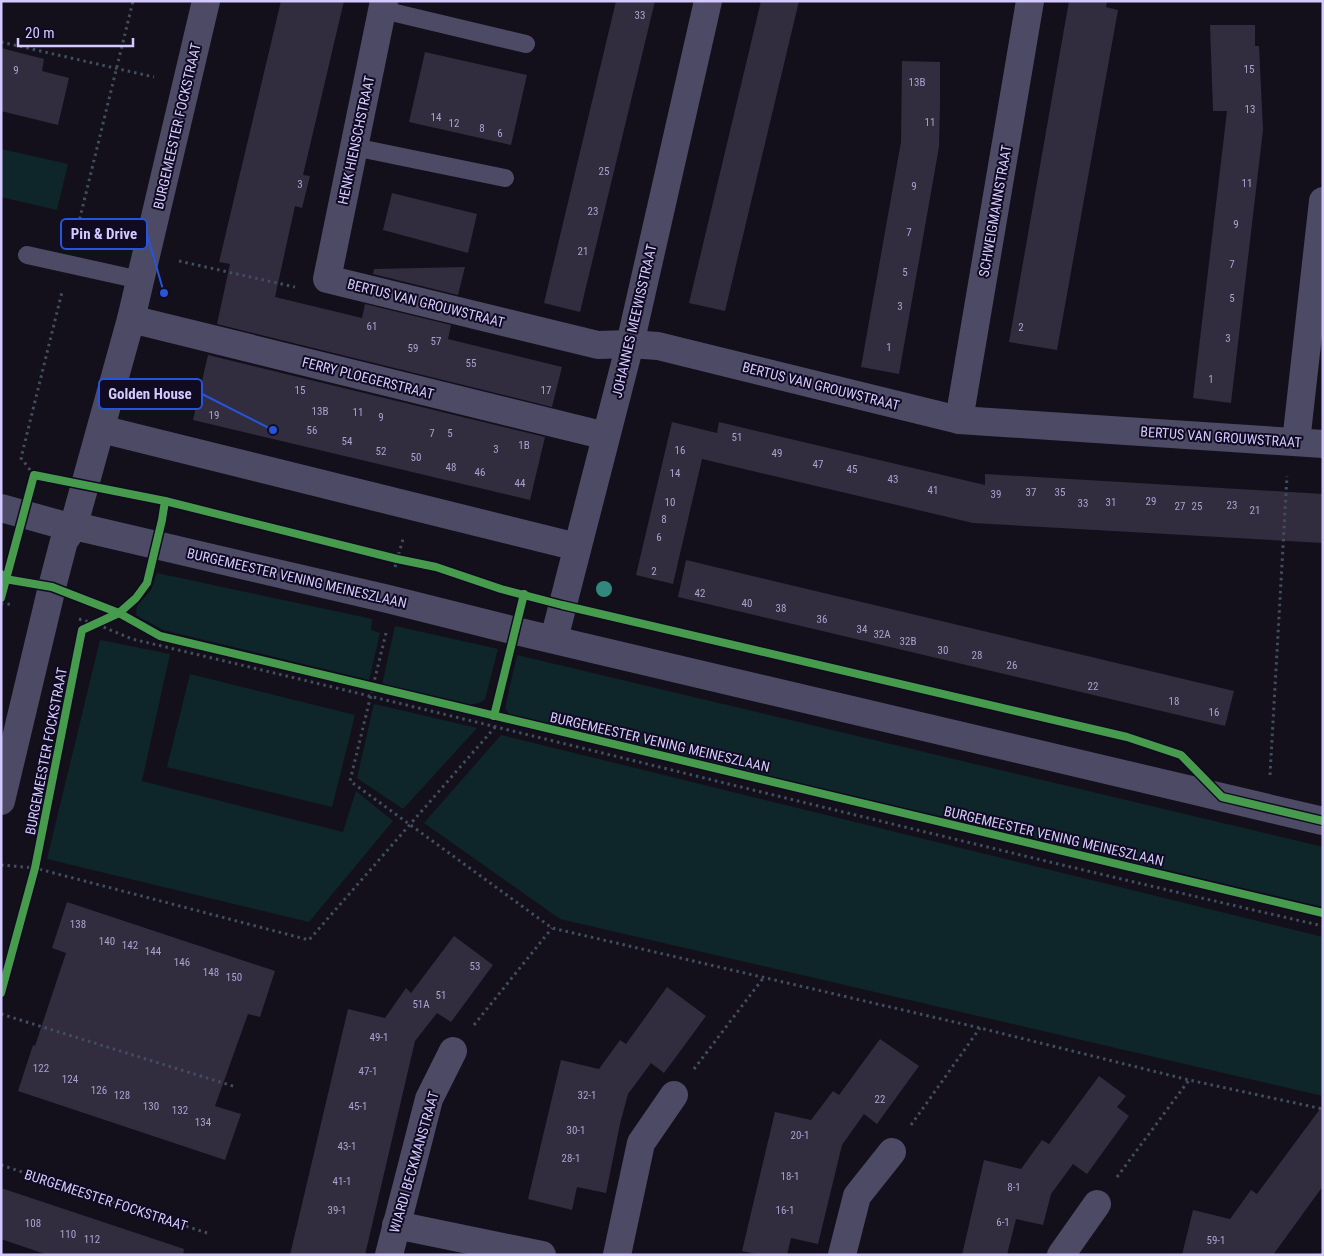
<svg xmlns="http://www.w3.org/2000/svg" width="1324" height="1256" font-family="'Roboto Condensed',sans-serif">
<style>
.green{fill:#0e2629}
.building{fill:#312c3e}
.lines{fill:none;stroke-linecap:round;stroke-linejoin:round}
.path{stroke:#414e5e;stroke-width:3;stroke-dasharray:2.5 4;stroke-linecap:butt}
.service{stroke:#4d4a65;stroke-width:18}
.minor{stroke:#4d4a65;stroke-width:28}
.cycleway-casing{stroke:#100b21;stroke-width:11}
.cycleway{stroke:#469c4c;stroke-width:8}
.tree{fill:#32887d}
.labels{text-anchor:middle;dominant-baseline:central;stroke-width:4;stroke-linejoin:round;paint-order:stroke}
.number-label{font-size:11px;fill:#aba2cf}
.street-label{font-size:14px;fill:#d4caff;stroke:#100b21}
.leader{fill:none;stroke:#2654da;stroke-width:2}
.callout-dot{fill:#2654da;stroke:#100b21;stroke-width:2}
.callout{fill:#100b21;stroke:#2654da;stroke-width:2}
.callout-label{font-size:15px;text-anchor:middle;font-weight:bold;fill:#d4caff}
</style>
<rect width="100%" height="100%" fill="#13101c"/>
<!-- green -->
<g class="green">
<path d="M1,149L68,164L57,210L1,197Z"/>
<path d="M157,573L372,619L371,630L380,633L369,680L163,630L136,615L137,606L151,590Z"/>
<path d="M395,626L498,649L485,699L479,703L469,705L382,685Z"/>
<path d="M100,640L170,654L142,781L343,832L356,791L393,821L309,922L47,859Z"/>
<path d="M517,655L1323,847V907L510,715L505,708Z"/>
<path d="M190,674L355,715L332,807L167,767Z"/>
<path d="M374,704L477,728L403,809L357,778Z"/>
<path d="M501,735L1323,937V1096L560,919L424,823Z"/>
</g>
<!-- building -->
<g class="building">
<path d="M281,1H344L303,175L310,176L302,208L295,206L275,297L362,318L365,304L451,325L448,339L562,367L552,407L217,324L230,264L219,262Z"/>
<path d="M616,1H655L580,312L544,303Z"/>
<path d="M761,1H799L725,311L689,303Z"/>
<path d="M1069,1H1107L1106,7L1118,10L1057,350L1009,342Z"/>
<path d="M1210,25H1255V46H1259L1263,130L1231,403L1193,398L1227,111H1213Z"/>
<path d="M1,48L44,59L42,71L69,78L58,125L1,111Z"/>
<path d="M425,52L527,75L511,145L409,122Z"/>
<path d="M902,61L940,62V103L939,147L899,374L861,367L901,142Z"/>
<path d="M392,193L477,214L468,253L383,230Z"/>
<path d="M465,267L458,295L373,274L374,269Z"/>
<path d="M208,355L545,437L530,500L193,420Z"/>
<path d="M672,422L717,433L719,422L985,485V474L1323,494V543L973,523L702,459L673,584L636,575Z"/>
<path d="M686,560L1234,691L1225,726L678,597Z"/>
<path d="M67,902L275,971L260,1017L248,1014L215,1106L241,1114L225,1160L18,1091L33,1045L35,1046L66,953L52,948Z"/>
<path d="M454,936L493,965L451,1022L437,1013L415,1041L365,1255H290L348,1009L385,1018L406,988L411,993Z"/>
<path d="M667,987L706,1016L664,1073L651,1063L628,1094L620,1124L606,1193L577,1187L572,1210L528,1199L561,1060L599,1069L620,1040L626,1044Z"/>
<path d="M880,1039L919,1066L877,1124L864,1114L842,1145L818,1244L791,1238L787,1255H760L742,1251L775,1112L811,1120L833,1091L839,1095Z"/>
<path d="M1099,1076L1126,1096L1117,1107L1129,1116L1087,1174L1073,1164L1051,1194L1043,1225L1016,1219L1007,1255H962L984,1160L1021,1169L1042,1140L1049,1144Z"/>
<path d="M1323,1105V1186L1273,1255H1182L1193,1210L1230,1219L1251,1190L1257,1194Z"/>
<path d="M1,1188L184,1249L183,1255H48L1,1239Z"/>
</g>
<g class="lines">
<!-- path -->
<g class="path">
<path d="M1,42L154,77"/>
<path d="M75,238L133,1"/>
<path d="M179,261L295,287"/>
<path d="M34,475L21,458L62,292"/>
<path d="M395,567L403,539"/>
<path d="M1,603L14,605"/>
<path d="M79,619L96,624L132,639C529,733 925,835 1323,926"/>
<path d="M386,633L350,781L552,928L980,1028L1189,1080L1323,1109"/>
<path d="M1270,775L1287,476"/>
<path d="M1,865L35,868L309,940L496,726"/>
<path d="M1,1014L236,1087"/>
<path d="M474,1025L552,928"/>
<path d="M694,1069L764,977"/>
<path d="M911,1125L980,1028"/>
<path d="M1,1165L210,1234"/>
<path d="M1117,1177L1189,1080"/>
</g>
<!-- service -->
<g class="service">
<path d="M383,10L526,44"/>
<path d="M354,147L505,178"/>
<path d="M27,255L140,280"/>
</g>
<!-- minor -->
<g class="minor">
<path d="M384,1L327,279L598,345L630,344L658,346L959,420L1323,444"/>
<path d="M131,319L606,436"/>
<path d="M959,420L1030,1"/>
<path d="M101,429L577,547"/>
<path d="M1296,442L1323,201"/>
<path d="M1,508L73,528H83L388,599L516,631L1323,821"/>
<path d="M554,639L630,344L708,1"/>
<path d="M1,801L52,587L64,541L73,528L131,319L206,1"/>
<path d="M396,1225L542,1255"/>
<path d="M389,1255L429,1099L453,1051"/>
<path d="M617,1255L641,1143L674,1095"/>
<path d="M842,1255L857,1196L892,1152"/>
<path d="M1061,1255L1097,1204"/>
</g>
<!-- cycleway casing -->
<g class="cycleway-casing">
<g id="cycleway">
<path d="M1,574L5,579L52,587L119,613L160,636L1323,913"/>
<path d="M1,598L34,475L165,501L397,559L436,567L501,589L562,605L1127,737L1181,755L1222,797L1323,821"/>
<path d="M494,716L524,594"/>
<path d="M1,993L35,868L82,630L119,613L136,598L147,583L162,520L165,501"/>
</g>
</g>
<!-- cycleway -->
<use href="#cycleway" class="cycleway"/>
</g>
<!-- trees -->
<circle class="tree" cx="604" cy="589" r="8"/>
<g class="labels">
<!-- number labels -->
<g class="number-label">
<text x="640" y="15">33</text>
<text x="1249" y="69">15</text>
<text x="16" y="70">9</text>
<text x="917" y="82">13B</text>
<text x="1250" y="109">13</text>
<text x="436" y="117">14</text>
<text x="930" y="122">11</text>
<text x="454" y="123">12</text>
<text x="482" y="128">8</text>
<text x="500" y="133">6</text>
<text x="604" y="171">25</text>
<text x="1247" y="183">11</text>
<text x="300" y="184">3</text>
<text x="914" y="186">9</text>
<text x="593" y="211">23</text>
<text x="1236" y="224">9</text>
<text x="909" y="232">7</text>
<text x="583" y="251">21</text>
<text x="1232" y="264">7</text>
<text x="905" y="272">5</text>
<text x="1232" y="298">5</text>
<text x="900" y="306">3</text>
<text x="372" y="326">61</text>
<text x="1021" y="327">2</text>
<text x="1228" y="338">3</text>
<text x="436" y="341">57</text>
<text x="889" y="347">1</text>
<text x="413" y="348">59</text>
<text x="471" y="363">55</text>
<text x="1211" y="379">1</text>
<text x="300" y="390">15</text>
<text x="546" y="390">17</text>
<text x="320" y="411">13B</text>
<text x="358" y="412">11</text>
<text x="214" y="415">19</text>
<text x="381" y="417">9</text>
<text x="312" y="430">56</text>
<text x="432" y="433">7</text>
<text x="450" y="433">5</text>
<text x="737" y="437">51</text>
<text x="347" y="441">54</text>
<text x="524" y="445">1B</text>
<text x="496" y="449">3</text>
<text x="680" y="450">16</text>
<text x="381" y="451">52</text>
<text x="777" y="453">49</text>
<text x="416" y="457">50</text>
<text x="818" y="464">47</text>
<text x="451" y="467">48</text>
<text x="852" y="469">45</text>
<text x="480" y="472">46</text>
<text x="675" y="473">14</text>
<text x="893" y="479">43</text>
<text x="520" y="483">44</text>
<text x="933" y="490">41</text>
<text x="1031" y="492">37</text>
<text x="1060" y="492">35</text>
<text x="996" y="494">39</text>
<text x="1151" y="501">29</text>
<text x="670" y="502">10</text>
<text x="1111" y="502">31</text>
<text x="1083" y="503">33</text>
<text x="1232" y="505">23</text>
<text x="1180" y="506">27</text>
<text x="1197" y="506">25</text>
<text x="1255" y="510">21</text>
<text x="664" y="519">8</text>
<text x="659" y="537">6</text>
<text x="654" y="571">2</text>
<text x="700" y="593">42</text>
<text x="747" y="603">40</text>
<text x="781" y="608">38</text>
<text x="822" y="619">36</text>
<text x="862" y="629">34</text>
<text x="882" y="634">32A</text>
<text x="908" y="641">32B</text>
<text x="943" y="650">30</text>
<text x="977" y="655">28</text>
<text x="1012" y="665">26</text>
<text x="1093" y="686">22</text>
<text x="1174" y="701">18</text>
<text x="1214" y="712">16</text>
<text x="78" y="924">138</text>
<text x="107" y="941">140</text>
<text x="130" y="945">142</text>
<text x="153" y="951">144</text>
<text x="182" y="962">146</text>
<text x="475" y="966">53</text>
<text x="211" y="972">148</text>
<text x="234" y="977">150</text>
<text x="441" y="995">51</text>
<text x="421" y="1004">51A</text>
<text x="379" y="1037">49-1</text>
<text x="41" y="1068">122</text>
<text x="368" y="1071">47-1</text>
<text x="70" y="1079">124</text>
<text x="99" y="1090">126</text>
<text x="122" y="1095">128</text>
<text x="587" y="1095">32-1</text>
<text x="880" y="1099">22</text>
<text x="151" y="1106">130</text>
<text x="358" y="1106">45-1</text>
<text x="180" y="1110">132</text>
<text x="203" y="1122">134</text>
<text x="576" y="1130">30-1</text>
<text x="800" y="1135">20-1</text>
<text x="347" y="1146">43-1</text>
<text x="571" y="1158">28-1</text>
<text x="790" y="1176">18-1</text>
<text x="342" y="1181">41-1</text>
<text x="1014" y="1187">8-1</text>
<text x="337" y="1210">39-1</text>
<text x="785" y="1210">16-1</text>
<text x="1003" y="1222">6-1</text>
<text x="33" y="1223">108</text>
<text x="68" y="1234">110</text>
<text x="92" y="1239">112</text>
<text x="1216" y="1240">59-1</text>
</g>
<!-- street labels -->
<g class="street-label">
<text transform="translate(177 126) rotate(-77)">BURGEMEESTER FOCKSTRAAT</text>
<text transform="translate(356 140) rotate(-78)">HENK HIENSCHSTRAAT</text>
<text transform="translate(995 211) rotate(-80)">SCHWEIGMANNSTRAAT</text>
<text transform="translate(426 303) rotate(14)">BERTUS VAN GROUWSTRAAT</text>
<text transform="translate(634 321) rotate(-77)">JOHANNES MEEWISSTRAAT</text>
<text transform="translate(368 378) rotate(14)">FERRY PLOEGERSTRAAT</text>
<text transform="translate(821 386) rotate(14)">BERTUS VAN GROUWSTRAAT</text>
<text transform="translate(1221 437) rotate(4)">BERTUS VAN GROUWSTRAAT</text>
<text transform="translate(297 578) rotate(13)">BURGEMEESTER VENING MEINESZLAAN</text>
<text transform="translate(660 742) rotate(13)">BURGEMEESTER VENING MEINESZLAAN</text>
<text transform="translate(46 751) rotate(-79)">BURGEMEESTER FOCKSTRAAT</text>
<text transform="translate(1054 836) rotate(13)">BURGEMEESTER VENING MEINESZLAAN</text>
<text transform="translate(414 1162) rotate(-74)">WIARDI BECKMANSTRAAT</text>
<text transform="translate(106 1200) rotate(18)">BURGEMEESTER FOCKSTRAAT</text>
</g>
</g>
<!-- callouts -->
<path class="leader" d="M164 293L147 234M273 430L202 394"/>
<g class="callout-dot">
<circle cx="164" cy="293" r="5"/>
<circle cx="273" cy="430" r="5"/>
</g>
<g class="callout">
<rect x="61" y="219" width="86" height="30" rx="5"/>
<rect x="99" y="379" width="103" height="30" rx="5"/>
</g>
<g class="callout-label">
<text x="104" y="239">Pin &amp; Drive</text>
<text x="150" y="399">Golden House</text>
</g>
<!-- border -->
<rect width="1324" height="1256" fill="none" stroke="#d4caff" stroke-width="5"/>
<!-- scale -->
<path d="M18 38v8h115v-8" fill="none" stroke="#d4caff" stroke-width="2.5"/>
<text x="25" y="38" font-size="15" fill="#d4caff" stroke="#100b21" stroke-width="4" paint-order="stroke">20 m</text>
</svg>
